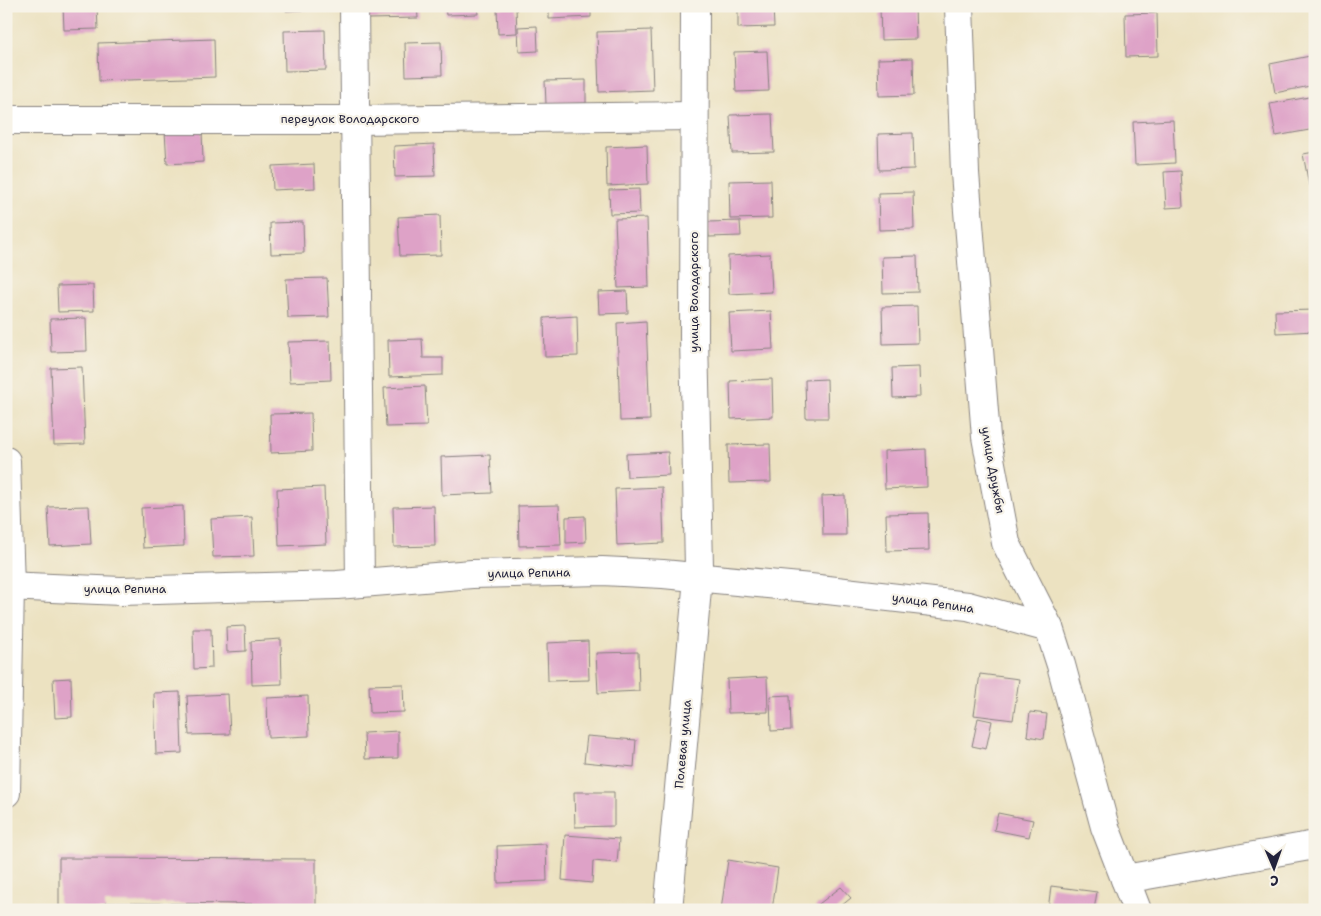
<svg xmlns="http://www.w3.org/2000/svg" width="1321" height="916" font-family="'Shantell Sans',sans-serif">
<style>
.building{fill:#dea2c7}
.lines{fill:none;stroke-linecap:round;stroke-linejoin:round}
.minor-casing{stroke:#87827e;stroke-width:30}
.minor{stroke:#fff;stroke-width:28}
.labels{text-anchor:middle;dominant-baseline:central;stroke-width:4.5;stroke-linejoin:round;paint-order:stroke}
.street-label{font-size:12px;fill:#22223b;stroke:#f7f3e8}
</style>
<rect width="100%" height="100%" fill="#f7f3e8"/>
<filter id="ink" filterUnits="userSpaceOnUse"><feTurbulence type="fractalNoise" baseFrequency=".02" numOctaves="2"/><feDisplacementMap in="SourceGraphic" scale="10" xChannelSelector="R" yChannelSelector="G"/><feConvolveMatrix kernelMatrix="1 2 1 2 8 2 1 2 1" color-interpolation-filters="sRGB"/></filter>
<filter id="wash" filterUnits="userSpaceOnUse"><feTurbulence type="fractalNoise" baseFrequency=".0096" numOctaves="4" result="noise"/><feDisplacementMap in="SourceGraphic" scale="20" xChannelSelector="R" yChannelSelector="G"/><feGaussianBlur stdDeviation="1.12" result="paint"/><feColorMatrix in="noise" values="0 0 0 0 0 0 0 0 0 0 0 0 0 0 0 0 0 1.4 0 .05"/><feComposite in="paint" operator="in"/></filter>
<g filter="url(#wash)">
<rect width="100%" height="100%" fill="#ece2c1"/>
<g id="blocks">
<!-- building -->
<g class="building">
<path d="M63,6H97L98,29L64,30Z"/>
<path d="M286,6H321V9L286,11Z"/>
<path d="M368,6H417L418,18L368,19Z"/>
<path d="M445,6H477L478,14L446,15Z"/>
<path d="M549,6H591V17L549,19Z"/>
<path d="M738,6H773L774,27L738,28Z"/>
<path d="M880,6H915L916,39L881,40Z"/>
<path d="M497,8H516L517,33L498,34Z"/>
<path d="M1157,13L1158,56L1126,57L1125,14Z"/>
<path d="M537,26L538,51L519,52L518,27Z"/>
<path d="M325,30L326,70L285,71L284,31Z"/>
<path d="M651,30L653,90L599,92L597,32Z"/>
<path d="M214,39L215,77L99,81L98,43Z"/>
<path d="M441,42L442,75L406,76L405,43Z"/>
<path d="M767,51L769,91L736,92L734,52Z"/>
<path d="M1315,55V85L1275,93L1270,64Z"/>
<path d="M913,58L914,95L879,96L878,59Z"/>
<path d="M586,80V103L546,104L545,81Z"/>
<path d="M1315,96V129L1276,136L1270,104Z"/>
<path d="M772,114L774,152L732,153L730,115Z"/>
<path d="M1173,120L1175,163L1135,165L1133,122Z"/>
<path d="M202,129L203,162L167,164L165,131Z"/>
<path d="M913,133L914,169L879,170L878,134Z"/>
<path d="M434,144L435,176L395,177L394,146Z"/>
<path d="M647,145L648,184L607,186L606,147Z"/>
<path d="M1315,152V184L1309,185L1303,154Z"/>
<path d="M314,164L315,188L273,190L272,166Z"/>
<path d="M1181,171L1183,207L1166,208L1164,172Z"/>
<path d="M771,180L772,218L730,219L729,181Z"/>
<path d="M639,189L640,213L610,214L609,190Z"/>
<path d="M913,192L914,229L879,230L878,193Z"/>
<path d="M440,215L441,255L400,256L398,217Z"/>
<path d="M647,218L649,287L618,288L615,219Z"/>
<path d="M740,221L741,236L709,237L708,222Z"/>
<path d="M303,222L304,253L271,254L270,223Z"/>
<path d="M770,254L772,292L729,294L728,256Z"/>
<path d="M917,256L918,292L883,293L882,257Z"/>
<path d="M327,278L329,317L288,318L286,279Z"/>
<path d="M93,285L94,311L58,312L57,286Z"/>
<path d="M627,291L628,313L599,314L598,292Z"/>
<path d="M917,306L918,343L883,344L882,307Z"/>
<path d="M1315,310V331L1276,333L1275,311Z"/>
<path d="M771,311L773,349L731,351L729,313Z"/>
<path d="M577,316L578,356L545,357L544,318Z"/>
<path d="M86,318L87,351L51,352L50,319Z"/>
<path d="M646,321L650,420L620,421L617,323Z"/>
<path d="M422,339L423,358H443V375L389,377L388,340Z"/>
<path d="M330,341L331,380L290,382L288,342Z"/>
<path d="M82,367L85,444L54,445L51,368Z"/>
<path d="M919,367L920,397L893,398L892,368Z"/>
<path d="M772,379L773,417L731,419L730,381Z"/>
<path d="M827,379L828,418H806L805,380Z"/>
<path d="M425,386L427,426L386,427L384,388Z"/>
<path d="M311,413L312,451L271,453L270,414Z"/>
<path d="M770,444L771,482L729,483L728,445Z"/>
<path d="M926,449L927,487L885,489L884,451Z"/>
<path d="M668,452L669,475L627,477L626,454Z"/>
<path d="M490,455L492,493L442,495L441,457Z"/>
<path d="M324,487L326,544L279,546L277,489Z"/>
<path d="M662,487L664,543L617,545L615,489Z"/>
<path d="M845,495L846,535H823L822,496Z"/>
<path d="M559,505L561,545L519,546L518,506Z"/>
<path d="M89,506L91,544L50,546L48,507Z"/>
<path d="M183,506L184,546L143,548L141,508Z"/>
<path d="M434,506L435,546L394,547L393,507Z"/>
<path d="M928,513L929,550L887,551L886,514Z"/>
<path d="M585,516L586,542L566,543V517Z"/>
<path d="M252,517L254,556L213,557L211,519Z"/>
<path d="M245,626L246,651L227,652L226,627Z"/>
<path d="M193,629H211L212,668L194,669Z"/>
<path d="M281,639L282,684L252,685L251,641Z"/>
<path d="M588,641L589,680L548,681L547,643Z"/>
<path d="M638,652L639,691L598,693L596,653Z"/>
<path d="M980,674L1019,679L1013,720L974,715Z"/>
<path d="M767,677L768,712L728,713L727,679Z"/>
<path d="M71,678L72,717L55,718L53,679Z"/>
<path d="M403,684L404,712L370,713L369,685Z"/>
<path d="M180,692L182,753L156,754L154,693Z"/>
<path d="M228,694L230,734L189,735L187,696Z"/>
<path d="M790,695L791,730L771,731L770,696Z"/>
<path d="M308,696L309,736L268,738L267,698Z"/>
<path d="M1030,712L1047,714L1044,739L1027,736Z"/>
<path d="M978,718L992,721L986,749L972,746Z"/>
<path d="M398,731V758L365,759L364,733Z"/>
<path d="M587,736L636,740L634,767L584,762Z"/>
<path d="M574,792H614V826L575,827Z"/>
<path d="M998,813L1033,820L1029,837L994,830Z"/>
<path d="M565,835L619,839L617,863L593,861L592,883L562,880Z"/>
<path d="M546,844L547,881L498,883L497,846Z"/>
<path d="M59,858L316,859V910H263V904L105,903V910H59Z"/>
<path d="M728,860L778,868L772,910H721Z"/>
<path d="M1051,886L1097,892L1094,910H1048Z"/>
<path d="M841,887L851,898L836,910H817L815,907Z"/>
</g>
</g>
</g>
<g filter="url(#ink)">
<use href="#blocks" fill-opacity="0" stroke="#87827e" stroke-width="1"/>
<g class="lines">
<!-- minor casing -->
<g class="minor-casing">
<g id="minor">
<path d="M354,6L360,583"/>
<path d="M959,6L965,173L986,437L1006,543L1049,628L1061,665L1105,827L1137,910"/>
<path d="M6,120H355L694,116"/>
<path d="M6,461L10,586L6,793"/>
<path d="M6,586L121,591L337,585L472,574L602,571L663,574L810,588L968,606L1049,628"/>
<path d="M1125,879L1315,845"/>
<path d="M668,910L699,567L694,337L695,6"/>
</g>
</g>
<!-- minor -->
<use href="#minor" class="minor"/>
</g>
</g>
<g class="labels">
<!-- street labels -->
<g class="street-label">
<text x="350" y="119">переулок Володарского</text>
<text transform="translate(694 292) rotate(-90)">улица Володарского</text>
<text transform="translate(993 470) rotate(80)">улица Дружбы</text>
<text transform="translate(529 573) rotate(-1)">улица Репина</text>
<text x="125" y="589">улица Репина</text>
<text transform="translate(933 603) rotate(8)">улица Репина</text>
<text transform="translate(683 744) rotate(-85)">Полевая улица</text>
</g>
</g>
<!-- margin -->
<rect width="1321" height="916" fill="none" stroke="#f7f3e8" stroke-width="25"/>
<!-- north arrow -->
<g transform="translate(1274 868) rotate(178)" stroke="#f7f3e8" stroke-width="4" paint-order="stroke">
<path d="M0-4L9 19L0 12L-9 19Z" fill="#22223b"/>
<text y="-8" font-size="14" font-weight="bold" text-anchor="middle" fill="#22223b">С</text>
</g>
</svg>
